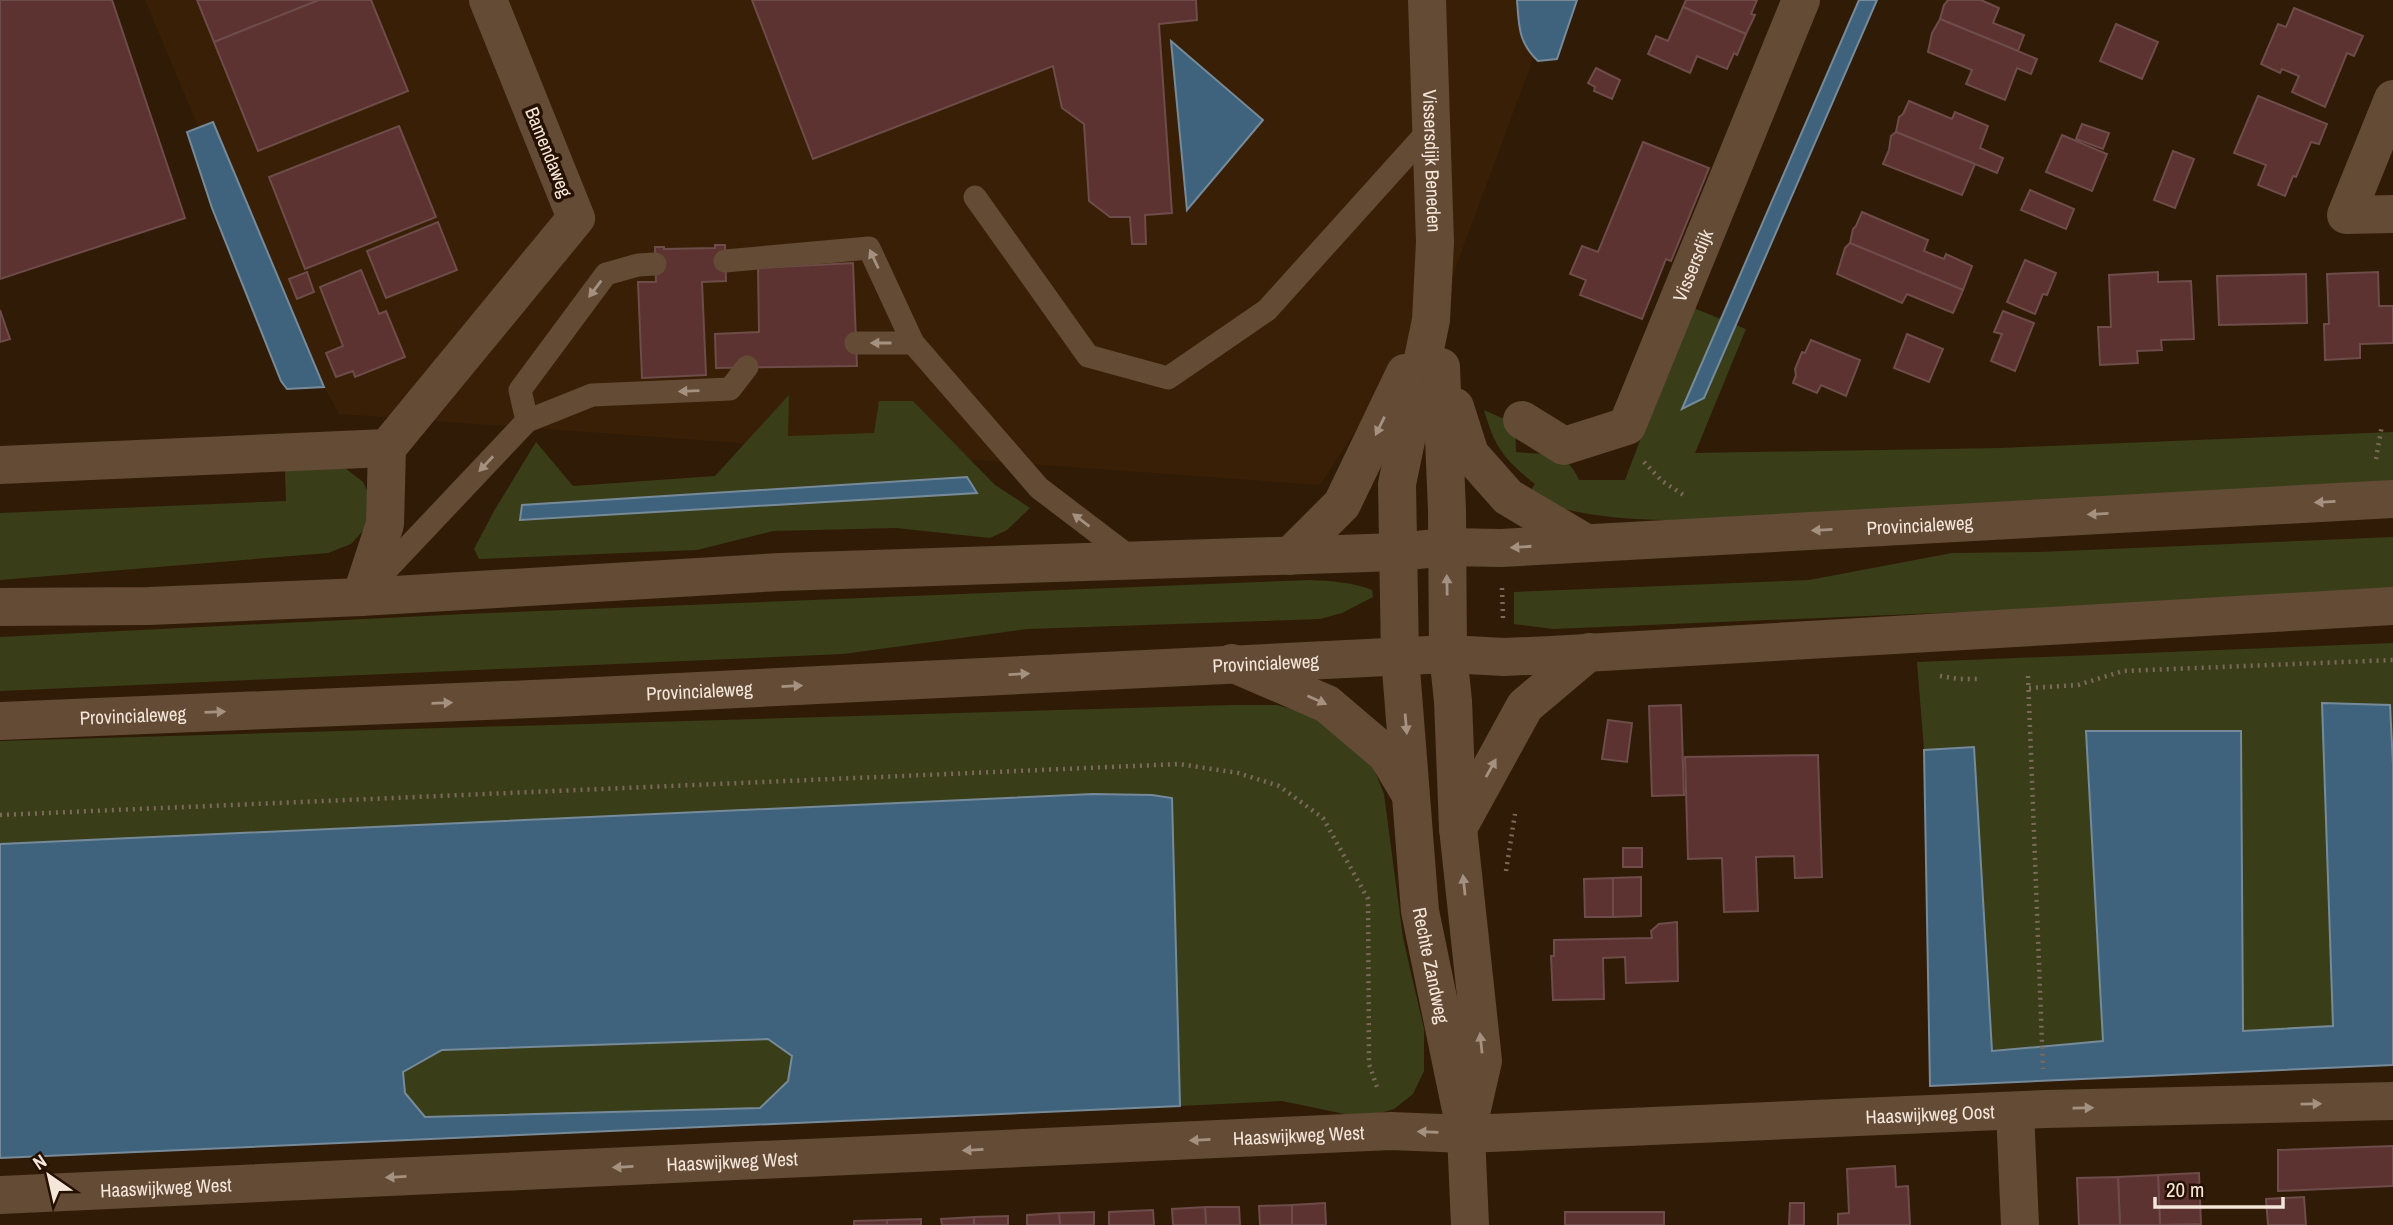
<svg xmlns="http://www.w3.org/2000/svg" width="2393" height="1225" font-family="'Archivo Narrow',sans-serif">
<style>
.built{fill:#391f05}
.green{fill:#393e19;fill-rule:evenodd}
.water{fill:#3f637d;stroke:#768a99;stroke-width:2;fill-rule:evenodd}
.building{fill:#5c3330;stroke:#6d4c49;stroke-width:2}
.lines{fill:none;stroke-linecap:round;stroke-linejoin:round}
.path{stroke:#7c6959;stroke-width:4.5;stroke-dasharray:2 5;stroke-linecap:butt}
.lane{stroke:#634b36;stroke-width:23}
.street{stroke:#634b36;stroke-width:38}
.secondary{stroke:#634b36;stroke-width:38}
.oneway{fill:#a59180}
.labels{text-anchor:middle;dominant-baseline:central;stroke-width:7;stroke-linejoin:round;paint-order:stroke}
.street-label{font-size:19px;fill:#f5e6da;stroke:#261101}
</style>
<rect width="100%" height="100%" fill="#301b07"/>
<!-- built -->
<path class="built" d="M145,0H1555L1448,288L1320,485L339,414L251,253Z"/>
<!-- green -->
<g class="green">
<path d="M1691,307L1746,329L1695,453L2000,448L2393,432V497C2192,506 1990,516 1789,518C1708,518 1600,530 1527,496L1535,484C1504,459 1495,448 1484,410L1515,424L1516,452C1544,455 1567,450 1579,480H1625Z"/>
<path d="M789,395L788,436L874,433L879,401H913L995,485L1030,508L1007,530L990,538L896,528L773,531L697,550L479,559L474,549L494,511L536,442L573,486L715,476ZM966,477L976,493L520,520L522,506Z"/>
<path d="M345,468L363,482L372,500L369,524L351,544L328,553L0,580V513L286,501L285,471Z"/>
<path d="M2393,537V594L1553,629L1514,624V592L1809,580L1952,553L2039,552Z"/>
<path d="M1310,580C1331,581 1352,582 1372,590L1373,597L1342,613L1320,619L1027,629L843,654L0,691V637L466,614Z"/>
<path d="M2393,643V764L2390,706L2322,704L2333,1026L2243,1031L2240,731H2086L2103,1041L1992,1052L1974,747L1924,750L1917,662Z"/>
<path d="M1233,705H1277L1322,718L1369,757L1384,794L1403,938L1424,1029V1071L1413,1094L1394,1109L1364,1118L1282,1101L1180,1106L1172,798L1152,795L1093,794L0,844V741Z"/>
<path d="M768,1039L792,1056L788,1081L760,1108L425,1117L405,1093L403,1072L442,1050Z"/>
</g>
<!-- water -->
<g class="water">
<path d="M1517,0H1577L1557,59L1538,61C1518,42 1519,26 1517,0Z"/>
<path d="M1859,0H1877L1704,398L1682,409Z"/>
<path d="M1171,41L1263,120L1187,210Z"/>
<path d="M213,122L324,387L287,389L281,381L212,208L187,132Z"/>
<path d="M967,477L977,493L520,520L522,505Z"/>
<path d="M2322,703L2390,705L2393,764V1065L1930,1086L1924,750L1974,747L1992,1051L2103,1041L2086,731H2241L2243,1031L2333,1026Z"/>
<path d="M1093,794L1152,795L1172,798L1180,1106L0,1158V844ZM768,1039L792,1056L788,1081L760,1108L425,1117L405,1093L403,1072L442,1050Z"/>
</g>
<!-- building -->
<g class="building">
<path d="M0,0H112L185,218L0,279Z"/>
<path d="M197,0H319L214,42Z"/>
<path d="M319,0H371L408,91L258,151L214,42Z"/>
<path d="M752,0H1196L1197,20L1159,24L1172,213L1145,215L1146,244H1132L1130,217H1110L1089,201L1084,124L1062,108L1053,66L813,159Z"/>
<path d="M1686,0H1757L1751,14L1755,15L1746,34L1683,7Z"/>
<path d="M1948,0H1981L1999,8L1993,23L2024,35L2018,51L1940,19L1944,5Z"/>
<path d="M1683,7L1746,34L1737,55L1734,53L1727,69L1697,56L1690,73L1648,54L1656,36L1668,41Z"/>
<path d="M2294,8L2363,36L2354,56L2347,53L2325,107L2292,92L2299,76L2282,69L2280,73L2261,64L2278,24L2286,27Z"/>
<path d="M1940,19L2037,59L2031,74L2017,68L2005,100L1966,84L1972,70L1928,52L1932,33Z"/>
<path d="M2116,24L2158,42L2142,79L2100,61Z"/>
<path d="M1596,68L1620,80L1612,99L1594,91L1595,87L1588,83Z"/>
<path d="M2258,96L2327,124L2319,144L2311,142L2296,177L2293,176L2285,196L2258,185L2266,165L2234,153Z"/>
<path d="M1909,101L1952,119L1955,112L1988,126L1980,148L2003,158L1997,173L1896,132L1899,117L1903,114Z"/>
<path d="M2082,124L2109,133L2103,149L2076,139Z"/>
<path d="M399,126L436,217L305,269L269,177Z"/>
<path d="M1896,132L1975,164L1962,195L1883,164L1889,150L1891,136Z"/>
<path d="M2062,135L2107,154L2092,191L2046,172Z"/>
<path d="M1643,142L1709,168L1671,261L1666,259L1642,319L1580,295L1586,280L1570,274L1582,246L1598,252Z"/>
<path d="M2173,151L2194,159L2175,208L2154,200Z"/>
<path d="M2030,190L2074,209L2066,229L2021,210Z"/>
<path d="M1862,212L1928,240L1924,251L1944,259L1946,254L1972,266L1963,290L1850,243L1853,229L1856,226Z"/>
<path d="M438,222L457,270L386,298L367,251Z"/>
<path d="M1850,243L1963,290L1953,313L1907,294L1902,303L1837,274L1845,248Z"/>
<path d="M715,245H725L726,281L702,282L706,375L642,378L638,282H656L655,247H664V249L715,248Z"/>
<path d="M2025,260L2056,273L2047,295L2043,294L2035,314L2007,302Z"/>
<path d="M853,263L857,366L716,368L715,334L759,332L758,268Z"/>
<path d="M361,270L379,314L386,311L405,357L355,377L353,371L336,377L326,353L343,346L320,287Z"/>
<path d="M307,272L314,292L297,299L289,279Z"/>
<path d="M2158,272V282L2191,281L2194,339L2161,340L2162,350L2137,351L2138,363L2100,365L2098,327H2111L2109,275Z"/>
<path d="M2378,272L2379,306H2393V343L2360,344V358L2325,360L2324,324H2329L2327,274Z"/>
<path d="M2306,274L2307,323L2219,325L2217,276Z"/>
<path d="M0,310L10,339L0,342Z"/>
<path d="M2003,311L2034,323L2015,371L1991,361L2002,334L1994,332Z"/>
<path d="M1907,334L1943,349L1929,382L1894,368Z"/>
<path d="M1811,340L1860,360L1846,396L1821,385L1817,393L1793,383L1796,375L1795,369L1802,352L1805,353Z"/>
<path d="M1681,705L1684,795L1652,796L1649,706Z"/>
<path d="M1608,720L1632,723L1627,762L1602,759Z"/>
<path d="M1818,755L1822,877L1795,878L1794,856L1756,857L1758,911L1724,912L1722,858L1688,859L1685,757Z"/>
<rect x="1623" y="848" width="19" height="19"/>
<path d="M1641,877V916L1613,917V878Z"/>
<path d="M1613,878V917H1585L1584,879Z"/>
<path d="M1677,922L1678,981L1626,983L1625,957L1603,958L1604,999L1553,1000L1551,956H1554V940L1652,938L1651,931L1659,924Z"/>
<path d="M2393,1146V1186L2278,1191V1150Z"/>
<path d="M1895,1166L1896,1187L1908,1186L1910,1225H1838V1214L1849,1213L1847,1169Z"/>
<path d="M2199,1173L2201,1224L2160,1225L2158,1175Z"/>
<path d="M2158,1175L2160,1225H2120L2118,1177Z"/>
<path d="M2118,1177L2120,1225H2079L2077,1178Z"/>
<path d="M2304,1197L2306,1225H2268L2266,1199Z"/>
<path d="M1325,1203L1326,1225H1292V1205Z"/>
<path d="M1790,1203H1804V1225H1789Z"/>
<path d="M1292,1205V1225H1260L1259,1206Z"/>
<path d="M1205,1207H1239L1240,1225H1206Z"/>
<path d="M1205,1207L1206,1225H1173L1172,1209Z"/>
<path d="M1153,1210L1154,1225H1109V1212Z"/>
<path d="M1094,1212V1225H1060L1059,1213Z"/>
<rect x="1565" y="1212" width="99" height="13"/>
<path d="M1059,1213L1060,1225H1027V1215Z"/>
<path d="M1008,1216V1225H974V1217Z"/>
<path d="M974,1217V1225H942L941,1219Z"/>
<path d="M921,1219V1225H887V1220Z"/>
<path d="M887,1220V1225H854V1221Z"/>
</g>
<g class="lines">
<!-- path -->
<g class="path">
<path d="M2376,459L2382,425"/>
<path d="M1644,462L1662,481L1685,496"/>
<path d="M1502,588L1503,618"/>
<path d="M1940,676L1959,679H1981"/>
<path d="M2028,676L2043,1069"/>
<path d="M2029,688L2078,685L2123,671L2393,660"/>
<path d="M0,815L1179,764L1238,773L1279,786L1323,818L1368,899L1369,1064L1378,1090"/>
<path d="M1506,871L1515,814"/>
</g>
<!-- lane -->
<g class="lane">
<path d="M975,197L1088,356L1168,378L1267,310L1431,128"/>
<path d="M725,261L869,248L913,343"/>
<path d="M856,343H913L1039,488L1135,561"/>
<path d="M527,421L520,390L606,274L638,265L655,264"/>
<path d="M371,586L527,421L592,395L730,389L747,367"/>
</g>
<!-- street -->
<g class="street">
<path id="s1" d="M1427,0L1435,242L1431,320L1397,484L1400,656L1420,911L1466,1134L1470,1225"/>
<path d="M2393,99L2346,215L2393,214"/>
<path d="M1441,367L1447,510L1448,654L1453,701L1458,828L1483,1061L1469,1122"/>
<path d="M1455,407L1470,454L1508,497L1586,543"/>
<path id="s2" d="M1522,420L1564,446L1627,426L1801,0"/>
<path d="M0,465L387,448L576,218L488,0"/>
<path d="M1290,556L1342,504L1405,373"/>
<path d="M361,597L385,524L387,448"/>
<path d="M1232,663L1327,704L1387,755L1409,792"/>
<path d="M1458,828L1525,706L1589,652"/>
<path d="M2015,1111L2020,1225"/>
<path id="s3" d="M0,1195L1391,1131L1466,1134L2046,1109L2393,1101"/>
</g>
<!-- secondary -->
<g class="secondary">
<path id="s4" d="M0,607L149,606L361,597L780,572L1398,552L1446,547L1501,548L2393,499"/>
<path id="s5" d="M0,721L555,698L1448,654L1504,657L1551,655L2393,606"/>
</g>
</g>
<!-- one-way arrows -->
<defs><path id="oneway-solid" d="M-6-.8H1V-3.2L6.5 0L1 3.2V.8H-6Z" transform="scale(1.75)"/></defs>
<g class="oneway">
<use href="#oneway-solid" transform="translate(874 259) rotate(-115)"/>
<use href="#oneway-solid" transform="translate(595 289) rotate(127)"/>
<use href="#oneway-solid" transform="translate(881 343) rotate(-180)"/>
<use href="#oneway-solid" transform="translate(689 391) rotate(178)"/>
<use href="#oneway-solid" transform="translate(1380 426) rotate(116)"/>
<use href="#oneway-solid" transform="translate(486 464) rotate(133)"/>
<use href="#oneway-solid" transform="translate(2325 502) rotate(177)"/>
<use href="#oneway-solid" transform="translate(2098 514) rotate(177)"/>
<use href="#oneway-solid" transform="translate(1081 520) rotate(-143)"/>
<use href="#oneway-solid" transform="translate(1822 530) rotate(177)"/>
<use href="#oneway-solid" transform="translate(1521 547) rotate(176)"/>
<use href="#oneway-solid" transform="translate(1447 585) rotate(-91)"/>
<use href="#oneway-solid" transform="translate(1019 674) rotate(-3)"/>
<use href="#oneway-solid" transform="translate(792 686) rotate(-3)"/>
<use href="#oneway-solid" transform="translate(1317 700) rotate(24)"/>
<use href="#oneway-solid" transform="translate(442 703) rotate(-2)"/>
<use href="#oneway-solid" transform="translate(215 712) rotate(-2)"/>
<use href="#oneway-solid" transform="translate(1406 724) rotate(85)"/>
<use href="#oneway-solid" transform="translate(1491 768) rotate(-61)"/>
<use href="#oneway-solid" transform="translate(1464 885) rotate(-96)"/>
<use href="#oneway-solid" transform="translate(1481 1043) rotate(-96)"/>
<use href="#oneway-solid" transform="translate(2311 1104) rotate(-1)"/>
<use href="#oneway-solid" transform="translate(2083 1108) rotate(-1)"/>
<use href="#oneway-solid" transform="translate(1428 1132) rotate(-178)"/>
<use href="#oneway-solid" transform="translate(1200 1140) rotate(177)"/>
<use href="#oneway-solid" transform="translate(973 1150) rotate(177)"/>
<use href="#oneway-solid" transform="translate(623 1167) rotate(177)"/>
<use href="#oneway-solid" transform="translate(396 1177) rotate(177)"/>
</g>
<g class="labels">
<!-- street labels -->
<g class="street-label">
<text transform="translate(549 152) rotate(68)">Bamendaweg</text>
<text stroke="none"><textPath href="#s1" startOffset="161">Vissersdijk Beneden</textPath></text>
<text stroke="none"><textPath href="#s2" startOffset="289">Vissersdijk</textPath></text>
<text stroke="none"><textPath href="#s4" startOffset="1922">Provincialeweg</textPath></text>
<text stroke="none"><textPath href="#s5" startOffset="1267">Provincialeweg</textPath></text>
<text stroke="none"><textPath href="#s5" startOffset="700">Provincialeweg</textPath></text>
<text stroke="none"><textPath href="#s5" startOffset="133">Provincialeweg</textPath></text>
<text stroke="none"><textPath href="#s1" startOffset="971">Rechte Zandweg</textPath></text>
<text stroke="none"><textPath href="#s3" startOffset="1932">Haaswijkweg Oost</textPath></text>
<text stroke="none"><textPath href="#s3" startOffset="1300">Haaswijkweg West</textPath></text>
<text stroke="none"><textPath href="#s3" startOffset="733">Haaswijkweg West</textPath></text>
<text stroke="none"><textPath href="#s3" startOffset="166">Haaswijkweg West</textPath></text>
</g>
</g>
<!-- north arrow -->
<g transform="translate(49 1176) rotate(326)" stroke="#261101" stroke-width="5" paint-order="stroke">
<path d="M0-5L12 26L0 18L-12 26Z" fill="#f5e6da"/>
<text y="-10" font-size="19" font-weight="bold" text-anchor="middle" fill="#f5e6da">N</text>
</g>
<!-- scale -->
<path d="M2155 1197v10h128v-10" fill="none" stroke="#f5e6da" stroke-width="3.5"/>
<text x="2166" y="1197" font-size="21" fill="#f5e6da" stroke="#261101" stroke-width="5" paint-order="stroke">20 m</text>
</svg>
